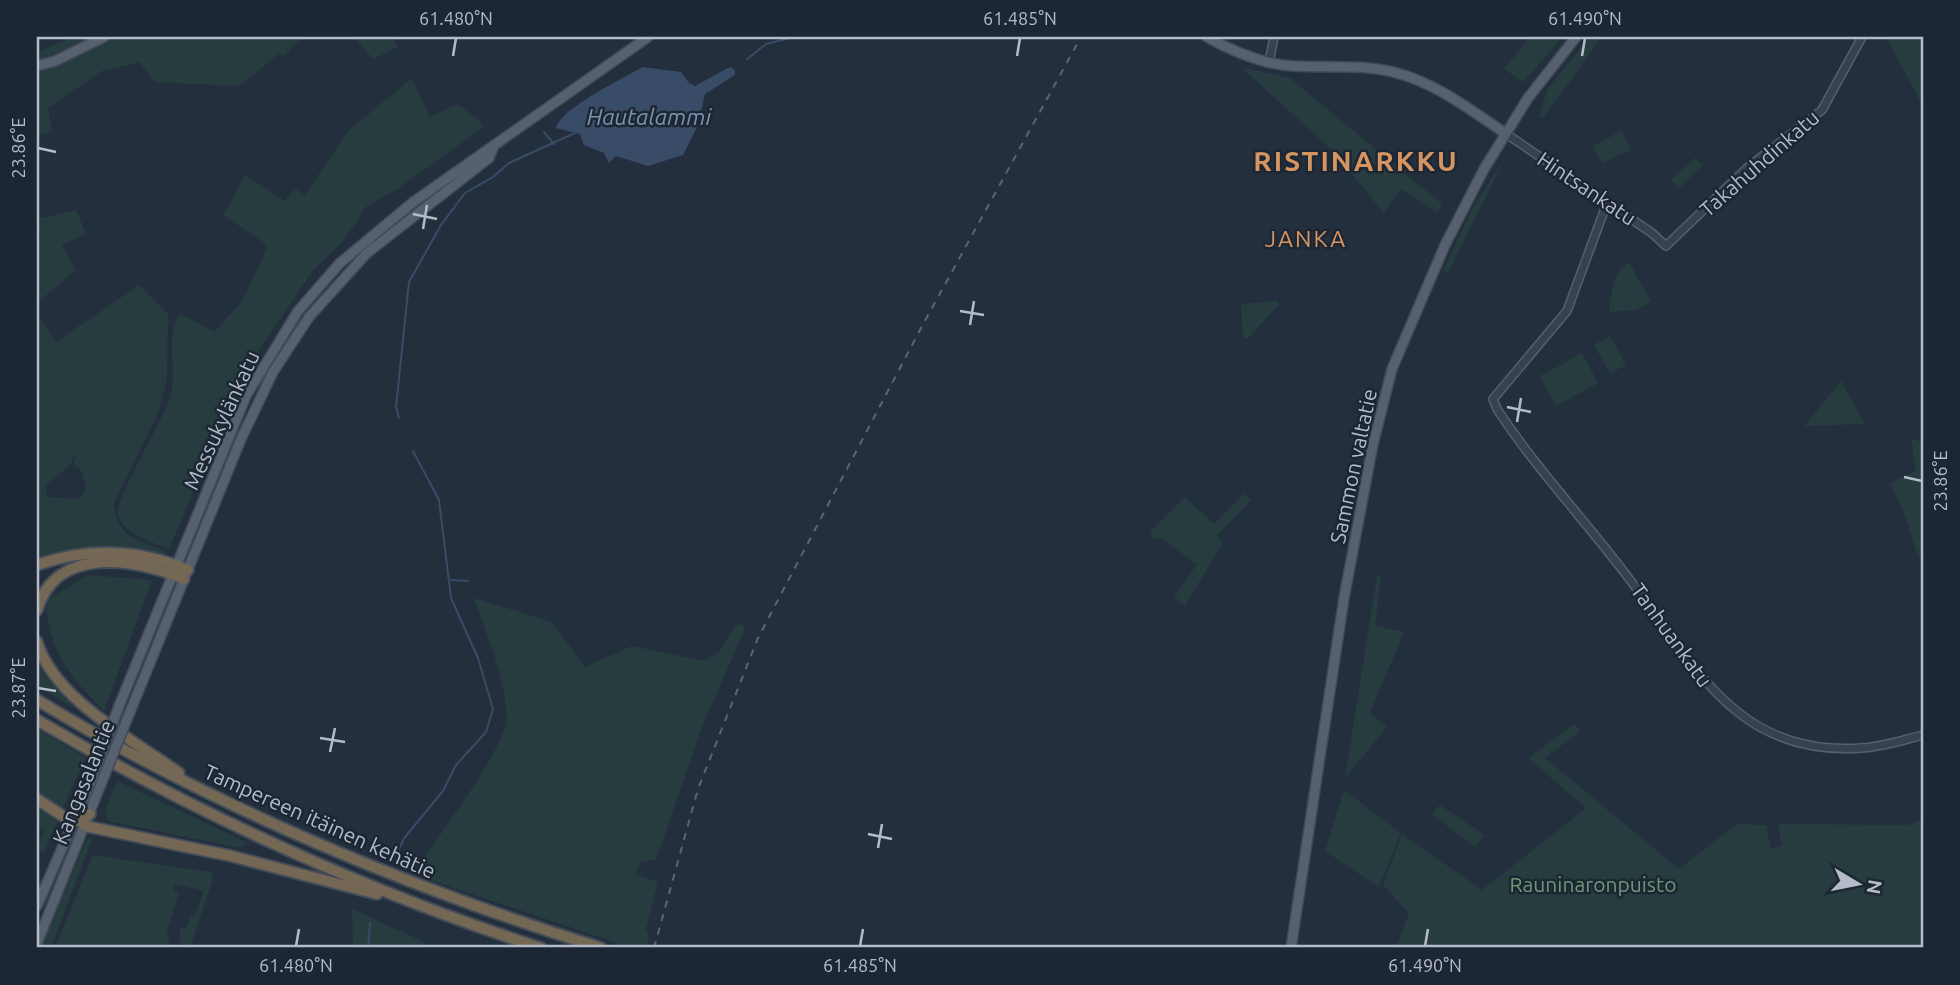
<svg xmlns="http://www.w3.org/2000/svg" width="1960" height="985" font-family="Ubuntu,sans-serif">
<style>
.green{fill:#263c3f;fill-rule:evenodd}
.water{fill:#394c67}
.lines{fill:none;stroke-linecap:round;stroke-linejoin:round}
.stream{stroke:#394c67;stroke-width:2}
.minor-casing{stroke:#565f6c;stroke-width:10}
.major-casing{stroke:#414a57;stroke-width:12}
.highway-casing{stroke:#434c59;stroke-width:14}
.minor{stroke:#38414e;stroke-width:7}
.major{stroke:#56606e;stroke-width:9}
.highway{stroke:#746855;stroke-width:10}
.rail{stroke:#5a6575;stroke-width:2;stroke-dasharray:7 7;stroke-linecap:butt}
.major-bridge-casing{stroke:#414a57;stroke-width:12;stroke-linecap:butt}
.major-bridge{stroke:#56606e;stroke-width:9}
.ticks{fill:none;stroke:#b4bcc9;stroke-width:2.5}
.labels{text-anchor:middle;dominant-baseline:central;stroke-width:5;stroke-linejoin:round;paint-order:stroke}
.street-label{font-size:21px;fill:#b4bcc9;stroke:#1d2633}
.park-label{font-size:21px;fill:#6b9a76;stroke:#1d2633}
.water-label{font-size:23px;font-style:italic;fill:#7c92b1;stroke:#1d2633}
.neighbourhood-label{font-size:23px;letter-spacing:2px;fill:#d59563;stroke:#1d2633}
.district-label{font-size:28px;font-weight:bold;letter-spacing:2px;fill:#d59563;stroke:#1d2633}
.neatline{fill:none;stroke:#b4bcc9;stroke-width:2.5}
.ticks-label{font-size:18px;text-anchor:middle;fill:#b4bcc9}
</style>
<rect width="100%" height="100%" fill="#242f3e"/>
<!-- green -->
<g class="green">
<path d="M74,37H94L37,62V52Z"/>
<path d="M115,37H302L284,56L279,54L239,86L155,82L139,62L102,71L48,108L52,131L37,135V73L63,64Z"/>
<path d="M354,37H392L398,47L373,59Z"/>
<path d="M1530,37H1563L1523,82L1504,69Z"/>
<path d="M1590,37H1602L1543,118L1539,116L1548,88Z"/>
<path d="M1886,37H1923V106Z"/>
<path d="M1241,67L1290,78L1442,204L1437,213L1401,189L1384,213L1331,149Z"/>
<path d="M412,78L430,117L458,104L477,118L484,127L399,188L367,206L341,244L314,269L252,361L227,412L169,549C153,542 122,535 118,514C115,500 163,420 170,397C178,373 165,340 179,313L214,332L242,302L266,250V244L223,215L245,175L285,201L295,189L305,195L348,131Z"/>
<path d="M1621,131L1631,150L1602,163L1593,146Z"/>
<path d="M1505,158L1448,273L1443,271L1472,209Z"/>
<path d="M1695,158L1703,165L1679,188L1671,179Z"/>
<path d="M76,210L86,234L62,245L76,270L37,303V244L40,239L37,219Z"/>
<path d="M1629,262L1651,302L1636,310L1609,312C1612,294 1611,272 1629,262Z"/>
<path d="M139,285L168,314L167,378L159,411L114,503C116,538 139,540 167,552L166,554L128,548H87L37,560V314L56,342ZM76,452L74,466L81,470L86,487L80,499L47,497L46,485L70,465Z"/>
<path d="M1278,301L1279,305L1248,338H1243L1241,304Z"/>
<path d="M1610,336L1626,365L1610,373L1594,345Z"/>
<path d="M1582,353L1598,383L1556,406L1540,376Z"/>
<path d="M1841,381L1865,424L1803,426H1804Z"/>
<path d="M1911,439L1923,442V555L1918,557L1906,518L1890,483L1916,471Z"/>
<path d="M1244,494L1251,500L1217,536L1223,542L1185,606L1174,598L1197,564L1160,538L1152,539L1150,532L1185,497L1214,524Z"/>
<path d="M88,575L152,580L104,711C70,676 48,652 46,601Z"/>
<path d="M1377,575L1381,576L1375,626L1404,632L1370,713L1387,727L1345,778Z"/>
<path d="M474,598L552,622L585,667L632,646L704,661L719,652L735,625L741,624L745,628L701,730L656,860L641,861L636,874L658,882L646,929L649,936L646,948H632L412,874C431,847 508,745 507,717C505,676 487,636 474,598Z"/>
<path d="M37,665L75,709L37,685Z"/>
<path d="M1574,724L1580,731L1545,758L1679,869L1737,824L1766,825L1771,849L1782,846L1778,824L1908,825L1923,819V948H1396L1409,913L1383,885L1402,834L1482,890L1586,808L1528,758Z"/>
<path d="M37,729L86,758L61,811L37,792Z"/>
<path d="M117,781L246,842L240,848L108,821L105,810Z"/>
<path d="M1344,790L1401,833L1379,887L1325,851Z"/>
<path d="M1440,805L1485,835L1475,847L1432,814Z"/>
<path d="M37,806L58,820L44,853L37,849L44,830L37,827Z"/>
<path d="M80,823L49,902L41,910L75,825Z"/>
<path d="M93,836L55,938L50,948L40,946L86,841Z"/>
<path d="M93,855L211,872L213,878L190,948L180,942V927L186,929L190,916L194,917L204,891L175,884L173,890L179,893L167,932L170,948H55Z"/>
<path d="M352,909L424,942L422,948H353Z"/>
</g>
<!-- water -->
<path class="water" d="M642,67L681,72L689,83L695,86L730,67L735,70V75L705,94L698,125L683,155L648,166L616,156L609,163L604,153L584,145L580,134L556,128C561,108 623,79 642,67Z"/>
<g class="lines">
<!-- stream -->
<g class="stream">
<path d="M747,59L766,44L794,37"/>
<path d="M544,132L554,144"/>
<path d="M399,418L396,407L409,282L441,225L465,193L493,177L509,163L575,133"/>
<path d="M451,580L468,581"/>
<path d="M392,862L405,837L443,791L456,765L486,732L493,709L478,658L451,598L439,500L413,451"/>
<path d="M368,948L370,923"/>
<path d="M1921,948L1923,946"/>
</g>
<!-- minor casing -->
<g class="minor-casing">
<g id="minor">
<path d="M1269,62L1274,37"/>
<path d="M1505,133L1652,233L1666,246L1747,168L1822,110L1862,37"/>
<path d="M1607,203L1567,311L1493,399L1497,409C1535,467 1582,517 1624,572C1691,658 1732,757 1861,748C1882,747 1903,740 1923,735"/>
</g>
</g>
<!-- major casing -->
<g class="major-casing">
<g id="major">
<path d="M1207,37C1232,51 1263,64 1292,66C1326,68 1359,64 1393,72C1435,82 1470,110 1505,133"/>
<path d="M37,66L55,61L104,37"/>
<path d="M119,706L246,396L298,311L340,263L412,203L648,37"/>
<path d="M130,712L241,439L273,372L309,317L367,253L489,158L493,148"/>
<path d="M37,906L92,779"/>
<path d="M37,943L101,784"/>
<path d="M1291,948L1344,598L1373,444L1392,369L1445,245L1484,169L1528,98L1576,37"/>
</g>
</g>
<!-- highway casing -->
<g class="highway-casing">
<g id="highway">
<path d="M37,565C87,547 140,549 188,570"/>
<path d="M37,610C56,544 137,559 184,579"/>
<path d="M37,642C54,699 133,740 179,773"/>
<path d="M37,700C214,807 404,886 601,948"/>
<path d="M37,720C197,814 365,891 541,948"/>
<path d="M37,799L72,822L81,820L90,814"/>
<path d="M80,803V814L85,826L231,856L377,894"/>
</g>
</g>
<!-- minor -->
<use href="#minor" class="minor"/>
<!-- major -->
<use href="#major" class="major"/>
<!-- highway -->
<use href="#highway" class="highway"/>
<!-- rail -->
<path class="rail" d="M654,948L698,789L758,638L921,328L1081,37"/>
<!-- major-bridge casing -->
<g class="major-bridge-casing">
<g id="major-bridge">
<path d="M92,779L119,706"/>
<path d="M101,784L130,712"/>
</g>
</g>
<!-- major-bridge -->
<use href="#major-bridge" class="major-bridge"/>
</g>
<!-- ticks -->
<path class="ticks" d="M453,56L456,38M1017,56L1020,38M1582,56L1585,38M38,148L56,152M413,214L437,219M423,229L427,205M960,311L984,315M970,325L974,301M1507,407L1531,412M1517,422L1521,398M1904,477L1922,481M38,688L56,691M320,738L345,742M330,752L335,728M868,834L892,839M878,848L882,824M296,946L299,929M860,946L863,929M1425,946L1428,929"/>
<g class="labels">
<!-- street labels -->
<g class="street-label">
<text transform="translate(1759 163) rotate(-41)">Takahuhdinkatu</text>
<text transform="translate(1587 188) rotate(34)">Hintsankatu</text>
<text transform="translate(221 420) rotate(-65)">Messukylänkatu</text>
<text transform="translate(1353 466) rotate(-78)">Sammon valtatie</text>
<text transform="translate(1672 635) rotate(54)">Tanhuankatu</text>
<text transform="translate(83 782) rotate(-68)">Kangasalantie</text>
<text transform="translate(320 821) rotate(24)">Tampereen itäinen kehätie</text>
</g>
<!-- park labels -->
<g class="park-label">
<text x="1593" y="884">Rauninaronpuisto</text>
</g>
<!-- water labels -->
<g class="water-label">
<text x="649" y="116">Hautalammi</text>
</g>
<!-- neighbourhood labels -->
<g class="neighbourhood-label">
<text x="1306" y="238">JANKA</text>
</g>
<!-- district labels -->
<g class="district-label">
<text x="1356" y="160">RISTINARKKU</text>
</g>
</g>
<!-- border -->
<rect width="1960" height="985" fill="none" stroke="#1d2633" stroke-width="77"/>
<!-- north arrow -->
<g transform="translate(1858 884) rotate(100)" stroke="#1d2633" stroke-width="5" paint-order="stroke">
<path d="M0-5L12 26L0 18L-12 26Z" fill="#b4bcc9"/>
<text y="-10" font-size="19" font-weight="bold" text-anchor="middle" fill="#b4bcc9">N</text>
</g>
<rect x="38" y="38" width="1884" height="908" class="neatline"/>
<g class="ticks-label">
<text x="456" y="25">61.480°N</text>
<text x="1020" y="25">61.485°N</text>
<text x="1585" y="25">61.490°N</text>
<text transform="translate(19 148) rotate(-90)" y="6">23.86°E</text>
<text transform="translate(1941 481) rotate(-90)" y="6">23.86°E</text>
<text transform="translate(19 688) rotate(-90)" y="6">23.87°E</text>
<text x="296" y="972">61.480°N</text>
<text x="860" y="972">61.485°N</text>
<text x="1425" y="972">61.490°N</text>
</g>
</svg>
